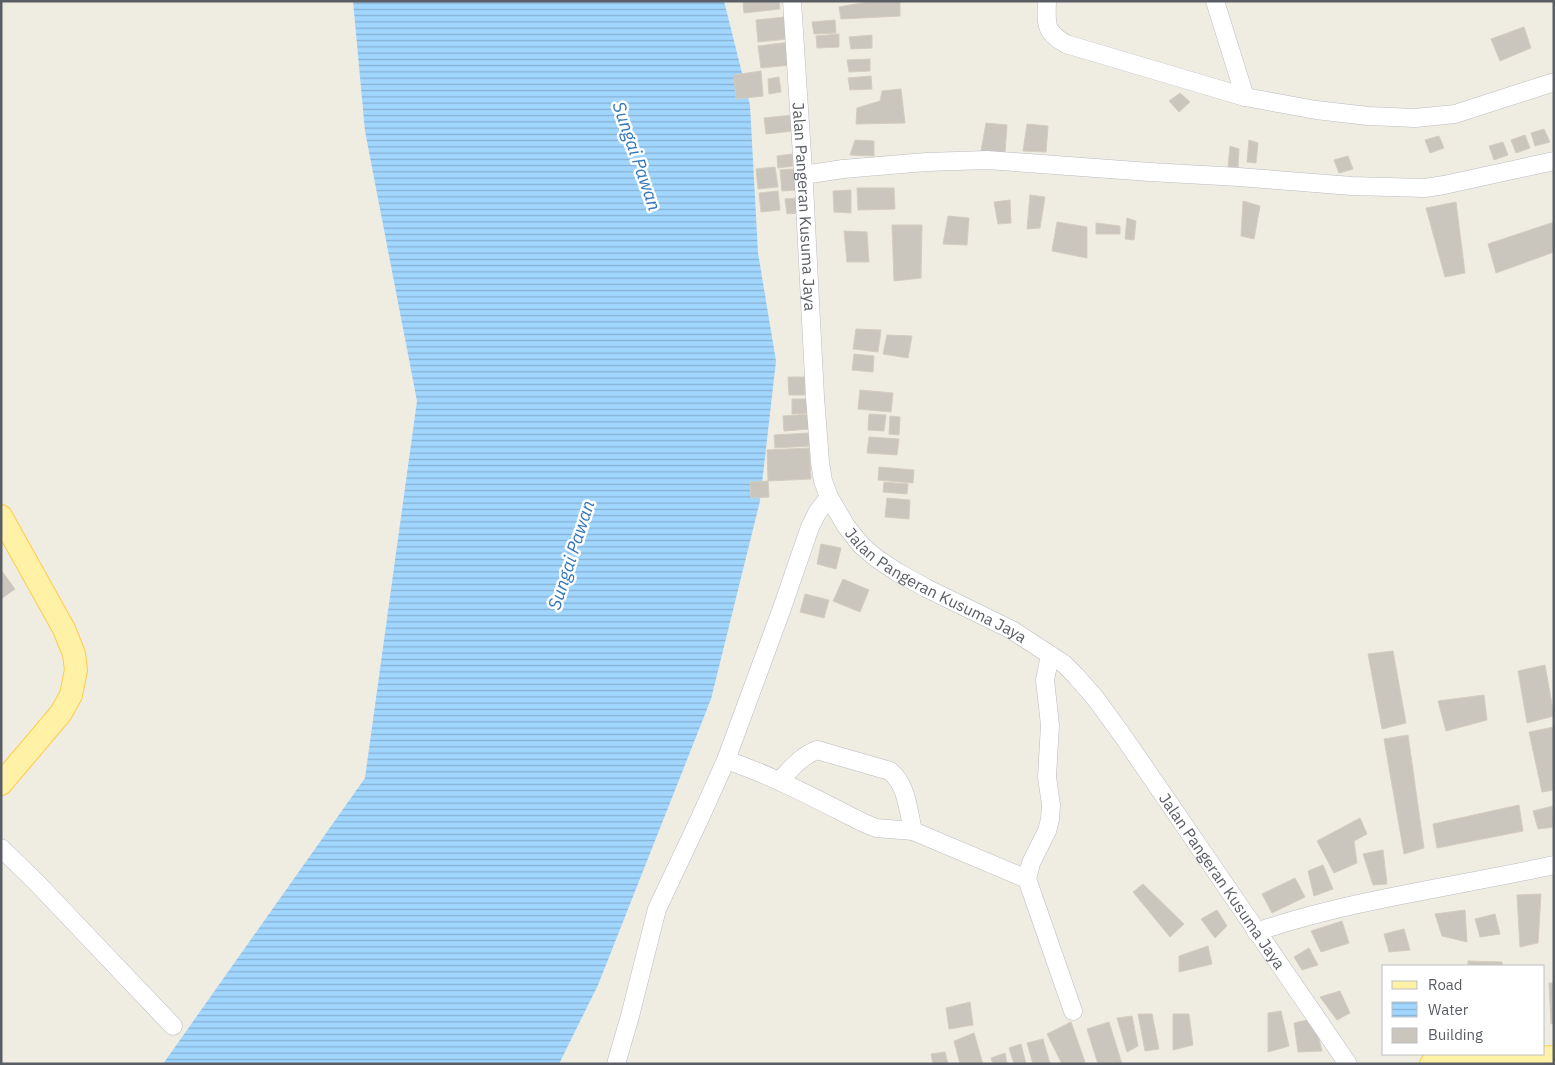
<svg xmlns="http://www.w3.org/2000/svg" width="1555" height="1065" font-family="'IBM Plex Sans',sans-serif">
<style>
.water{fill:url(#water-rules)}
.building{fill:#cac6be;stroke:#d4cdbf}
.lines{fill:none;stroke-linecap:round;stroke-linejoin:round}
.minor-casing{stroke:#babcc2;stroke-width:19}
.major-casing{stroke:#ffcc4a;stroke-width:24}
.minor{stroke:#fff;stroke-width:18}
.major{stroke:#fff1a6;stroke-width:22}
.labels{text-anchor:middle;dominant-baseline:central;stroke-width:5;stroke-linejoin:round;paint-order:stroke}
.street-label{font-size:16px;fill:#5a5e64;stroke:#fff}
.water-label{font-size:18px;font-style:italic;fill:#3476bb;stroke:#fff}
</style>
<defs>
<pattern id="water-rules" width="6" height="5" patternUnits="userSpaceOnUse" patternTransform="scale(1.25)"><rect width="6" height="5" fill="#a1d6ff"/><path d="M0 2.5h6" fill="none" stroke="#86b1d2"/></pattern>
</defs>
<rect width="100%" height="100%" fill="#efece1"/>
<!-- water -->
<path class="water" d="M353,1H724L750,105L758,253L776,361L760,501L711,699L598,985L559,1064H163L365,778L417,401L365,131Z"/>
<!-- building -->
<g class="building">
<path d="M743,1H779L780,9L744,13Z"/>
<path d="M873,1H900V16L841,19L839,7Z"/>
<path d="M785,17L788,39L758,42L756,20Z"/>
<path d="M835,20L836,33L814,34L812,22Z"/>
<path d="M1524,27L1531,48L1500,61L1491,39Z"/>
<path d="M839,34V47L817,48L816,36Z"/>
<path d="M872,35V48L851,49L849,37Z"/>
<path d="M790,42L792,65L761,68L758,46Z"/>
<path d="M870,59V71L849,72L847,60Z"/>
<path d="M761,71L763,96L736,99L734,75Z"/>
<path d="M871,76L872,89L850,90L848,78Z"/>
<path d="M779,77L781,92L769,94L768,79Z"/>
<path d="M901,89L905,123L856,124L857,108L880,101L882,91Z"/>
<path d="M1180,93L1190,102L1179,112L1169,101Z"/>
<path d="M792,115L793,131L766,134L764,118Z"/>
<path d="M986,123L1007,125L1005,152L981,151Z"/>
<path d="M1027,124L1048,126L1046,152L1023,151Z"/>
<path d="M1544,129L1550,142L1535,146L1531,133Z"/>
<path d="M1525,135L1530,148L1516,153L1511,140Z"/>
<path d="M1439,136L1444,148L1430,153L1425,140Z"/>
<path d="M855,140L874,141V156L850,155Z"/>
<path d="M1249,140L1258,143L1256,163L1247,162Z"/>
<path d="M1503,142L1508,155L1494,160L1489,146Z"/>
<path d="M1230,146L1239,149L1238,168L1228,167Z"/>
<path d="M792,154L793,166L778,168L777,156Z"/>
<path d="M1348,156L1353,169L1339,173L1334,160Z"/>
<path d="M775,167L778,187L758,189L756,169Z"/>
<path d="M794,169L796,190L782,191L780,170Z"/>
<path d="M857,188H894L895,209L858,210Z"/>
<path d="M851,190V213L834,212L833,191Z"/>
<path d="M778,191L780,210L761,212L759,193Z"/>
<path d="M1030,195L1045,197L1040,228L1027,229Z"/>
<path d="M798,198L800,213L787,214L785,199Z"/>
<path d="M1010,200L1011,223L998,224L994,202Z"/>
<path d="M1243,201L1260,206L1254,239L1241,236Z"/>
<path d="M1456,202L1465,273L1445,277L1426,208Z"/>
<path d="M948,216L969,218L967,245L943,244Z"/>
<path d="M1127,218L1136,221L1134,240L1125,239Z"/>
<path d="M1057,222L1087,227V258L1052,251Z"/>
<path d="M1554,222V252L1496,273L1488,244Z"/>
<path d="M1096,223L1120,226V234H1096Z"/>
<path d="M892,225H922L921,278L894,281Z"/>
<path d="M844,231L867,232L869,262H847Z"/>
<path d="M856,329L881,330L878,352L853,349Z"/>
<path d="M887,335L912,336L908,358L883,354Z"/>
<path d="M854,354L874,356L873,372L852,370Z"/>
<path d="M788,377H805V395H789Z"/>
<path d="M860,390L893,393L891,412L858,409Z"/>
<path d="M792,399H809V413L792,414Z"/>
<path d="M810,414L811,429L784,431L783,416Z"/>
<path d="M869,414L886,415L884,431L868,430Z"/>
<path d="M890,416L900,417L899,435L889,434Z"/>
<path d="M809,433L810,446L775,448L774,435Z"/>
<path d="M869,437L899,439L897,455L867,453Z"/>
<path d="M809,448L811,479L768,481L767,450Z"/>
<path d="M879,467L914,470L913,483L878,480Z"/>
<path d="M768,481L769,497L751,498L750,482Z"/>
<path d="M884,482L908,484L907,494L883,492Z"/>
<path d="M887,498L910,500L909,519L885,517Z"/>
<path d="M821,544L841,548L836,569L817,564Z"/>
<path d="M1,570L15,589L1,599Z"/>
<path d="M843,579L869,590L860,612L833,601Z"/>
<path d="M805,594L829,600L824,618L800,612Z"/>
<path d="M1393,651L1406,723L1382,729L1368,654Z"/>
<path d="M1545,665L1554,716L1527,723L1518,671Z"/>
<path d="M1484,695L1487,720L1446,731L1438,701Z"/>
<path d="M1554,727V790L1542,792L1529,732Z"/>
<path d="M1408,735L1424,848L1404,854L1384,739Z"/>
<path d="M1519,805L1523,831L1437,848L1433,824Z"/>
<path d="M1553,806L1554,827L1538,829L1533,811Z"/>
<path d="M1360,818L1367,834L1354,841L1357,863L1334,873L1317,841Z"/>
<path d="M1383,850L1387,884L1373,885L1363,854Z"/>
<path d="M1323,865L1333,889L1314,896L1308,871Z"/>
<path d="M1295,878L1305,897L1272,913L1262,894Z"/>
<path d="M1143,884L1184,924L1170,937L1133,892Z"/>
<path d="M1541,894L1538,943L1520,947L1517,895Z"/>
<path d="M1217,910L1227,926L1215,938L1201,919Z"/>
<path d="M1465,910L1467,942L1442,936L1435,914Z"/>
<path d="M1495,914L1500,934L1480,937L1475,919Z"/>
<path d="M1342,921L1349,943L1321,952L1311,931Z"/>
<path d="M1404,929L1410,950L1389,952L1384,934Z"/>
<path d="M1208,946L1212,964L1179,972V956Z"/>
<path d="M1309,948L1318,965L1302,970L1294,957Z"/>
<path d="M1468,961L1502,962L1503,966H1468Z"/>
<path d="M1549,983H1554V1023L1551,1024Z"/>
<path d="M1340,991L1350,1013L1337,1020L1320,997Z"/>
<path d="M970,1002L973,1025L949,1029L946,1008Z"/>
<path d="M1281,1011L1289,1046L1268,1052V1013Z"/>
<path d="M1138,1014H1152L1159,1049L1145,1051Z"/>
<path d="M1173,1014H1189L1193,1045L1173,1050Z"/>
<path d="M1132,1016L1138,1046L1127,1052L1117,1018Z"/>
<path d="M1307,1020L1318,1035L1322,1051L1298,1052L1294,1023Z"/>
<path d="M1071,1022L1085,1062L1081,1064H1062L1047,1034Z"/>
<path d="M1109,1022L1122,1064H1098L1087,1029Z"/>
<path d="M974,1033L983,1064H960L954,1041Z"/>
<path d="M1043,1039L1050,1064H1033L1027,1043Z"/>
<path d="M1021,1044L1026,1064H1014L1009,1048Z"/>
<path d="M945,1052L948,1064H933L931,1054Z"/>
<path d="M1005,1053L1007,1064H993L991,1058Z"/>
</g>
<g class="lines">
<!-- minor casing -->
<g class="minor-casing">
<g id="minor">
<path id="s1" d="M792,1L804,186L815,397L820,462L823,481L829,497L846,526L861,545L876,558L897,572L926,588L1012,630L1064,664L1076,676L1096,699L1125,739L1348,1064"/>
<path d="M1047,1C1046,25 1045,32 1066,44L1245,97L1316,110L1368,116L1415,118L1455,114L1554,82"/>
<path d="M1215,1L1245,97"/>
<path d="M803,175L843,169L926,162L987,160L1150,172L1239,177L1352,186L1425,188L1444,185L1554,161"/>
<path d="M1050,655L1045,680L1050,725L1047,777L1051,805L1050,819L1047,831L1031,863L1027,879L1073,1011"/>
<path d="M726,760C774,776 818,800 864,823L876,828L913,831L1027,879"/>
<path d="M779,781C791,769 801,756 817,750L890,771C907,785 908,810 913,831"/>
<path d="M1,848L36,882L173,1026"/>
<path d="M1256,932C1353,899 1455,887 1554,865"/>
<path d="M616,1064L630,1016L657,909L700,818L726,760L781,611L810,527L817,513L829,497"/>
</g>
</g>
<!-- major casing -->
<g class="major-casing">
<g id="major">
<path d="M1,516L64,629L74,654L76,670L71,695L61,713L1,784"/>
<path d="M1431,1064L1554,1057"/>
</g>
</g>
<!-- minor -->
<use href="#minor" class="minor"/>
<!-- major -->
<use href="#major" class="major"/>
</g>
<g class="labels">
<!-- street labels -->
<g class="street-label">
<text stroke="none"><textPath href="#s1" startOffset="206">Jalan Pangeran Kusuma Jaya</textPath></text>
<text stroke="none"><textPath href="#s1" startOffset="641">Jalan Pangeran Kusuma Jaya</textPath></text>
<text stroke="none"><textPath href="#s1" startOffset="1061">Jalan Pangeran Kusuma Jaya</textPath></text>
</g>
<!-- water labels -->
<g class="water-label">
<text transform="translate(637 156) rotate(71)">Sungai Pawan</text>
<text transform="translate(571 555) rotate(-72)">Sungai Pawan</text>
</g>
</g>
<!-- border -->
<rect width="1555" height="1065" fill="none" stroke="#5a5e64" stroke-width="5"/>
<!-- legend -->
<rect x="1382" y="965" width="162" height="90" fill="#ffffff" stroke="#bdbfc1"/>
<rect x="1392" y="981" width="25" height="8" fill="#fff1a6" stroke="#bdbfc1"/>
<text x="1428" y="990" font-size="15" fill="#5a5e64">Road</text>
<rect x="1392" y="1002" width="25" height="15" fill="url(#water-rules)" stroke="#bdbfc1"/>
<text x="1428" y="1015" font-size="15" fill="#5a5e64">Water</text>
<rect x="1392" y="1028" width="25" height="15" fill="#cac6be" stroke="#bdbfc1"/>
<text x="1428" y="1040" font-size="15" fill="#5a5e64">Building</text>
</svg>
